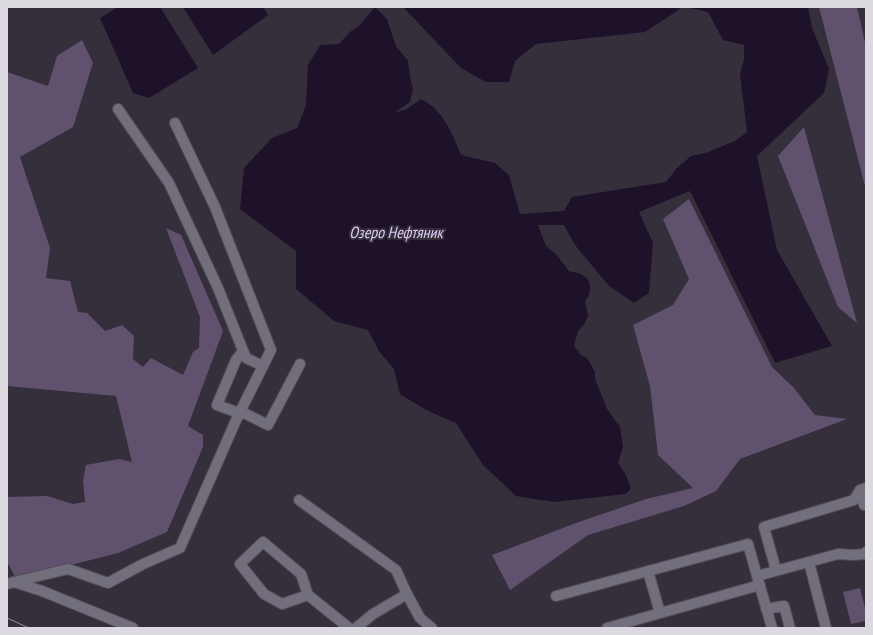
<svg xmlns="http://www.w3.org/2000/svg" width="873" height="635" font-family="'PT Sans Narrow',sans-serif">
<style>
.green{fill:#60526f}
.water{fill:#1e122b}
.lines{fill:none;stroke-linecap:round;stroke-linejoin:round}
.minor-casing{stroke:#524d57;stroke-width:12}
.minor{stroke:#736e7b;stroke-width:10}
.tram{stroke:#928e97;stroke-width:1}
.labels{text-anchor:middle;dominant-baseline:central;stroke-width:4;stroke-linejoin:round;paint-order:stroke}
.water-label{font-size:16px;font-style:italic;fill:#decaf7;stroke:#342f3a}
</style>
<rect width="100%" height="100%" fill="#342f3a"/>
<!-- green -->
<g class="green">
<path d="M819,7H857L866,47V190Z"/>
<path d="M82,40L93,63L73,127L20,157L50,248L46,278L70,281L78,312L87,313L105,331L122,325L134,336L133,359L143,367L151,358L183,375L193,352L199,348L200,317L166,228L181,235L223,331L188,426L203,435V447L167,532L118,553L16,579L9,565L7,564V497L47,496L73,504L85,502L83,481L86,465L119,459L132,462L116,396L7,386V72L48,86L57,56Z"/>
<path d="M804,127L857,323L838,307L778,156Z"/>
<path d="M689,199L772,367L793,387L815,415L847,419L740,459L716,491L684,506L588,535L510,590L492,555L576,523L646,499L693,488L658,455L650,386L633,325L673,305L689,279L663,219Z"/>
<path d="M860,588L866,612V621L851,624L843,592Z"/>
</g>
<!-- water -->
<g class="water">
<path d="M118,7H160L198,68L149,98L133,93L100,18Z"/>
<path d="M183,7H263L268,15L213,55Z"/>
<path d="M375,7L387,19L396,46L408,61L410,77L413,89L410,102L394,113L407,109L421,99C443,110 452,133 461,155L495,163L509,175L520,214L564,211L572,197L666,182L677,168L691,156L706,153L735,141L747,132L740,74L744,59V45L723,40L708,12L684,7H808L812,28L829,69L824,93L757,156L777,250L832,346L775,363L690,191L639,212L653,243L649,293L634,303L609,286L575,245L564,225H538L546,246L556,254L569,271L581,274L587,278L590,284V289L589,295L585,301L588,316L583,326L578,331L574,346L581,355L587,358L595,372V379L607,409L620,427L623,447L618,463L625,473L631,488L626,494L554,502L516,496L483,465L456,423L426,410L400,394L394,369L379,351L368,330L334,321L296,289V251L240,209L244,168L272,138L297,128L306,105L308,65L320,45L339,44L350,32L359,26Z"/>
<path d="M403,7H683L645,32L536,44L515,61L509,82H486L461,68Z"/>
</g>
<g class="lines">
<!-- minor casing -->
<g class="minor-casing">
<g id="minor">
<path d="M118,109L169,183L218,288L246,358L263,366"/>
<path d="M243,351L236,360L217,405L239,413L246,414L268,425L300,364"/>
<path d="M860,490L864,505"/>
<path d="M299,500L396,570L407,594"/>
<path d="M809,562L826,628"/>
<path d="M776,570L764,527L854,500L860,490L866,488"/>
<path d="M648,571L660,613"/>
<path d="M14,582L68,569L108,583L143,564L180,548L237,418L271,350L215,207L175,123"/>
<path d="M7,584L14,582L42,591L133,628"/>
<path d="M308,595L282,604L264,594L240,564L263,542L301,574L308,595L349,628"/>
<path d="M556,596L748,544L757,576"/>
<path d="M766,609L784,606L790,628"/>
<path d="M356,628L373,614L407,594L420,618L432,628"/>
<path d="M607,628L760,585"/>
<path d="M772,628L757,576L838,554L853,555L865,554L866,552"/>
</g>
</g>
<!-- minor -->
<use href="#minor" class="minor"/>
<!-- tram -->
<path class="tram" d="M7,618L29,628"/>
</g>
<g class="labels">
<!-- water labels -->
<g class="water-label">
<text x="396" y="232">Озеро Нефтяник</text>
</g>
</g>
<!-- border -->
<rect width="873" height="635" fill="none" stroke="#dcd9e1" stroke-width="16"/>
</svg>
